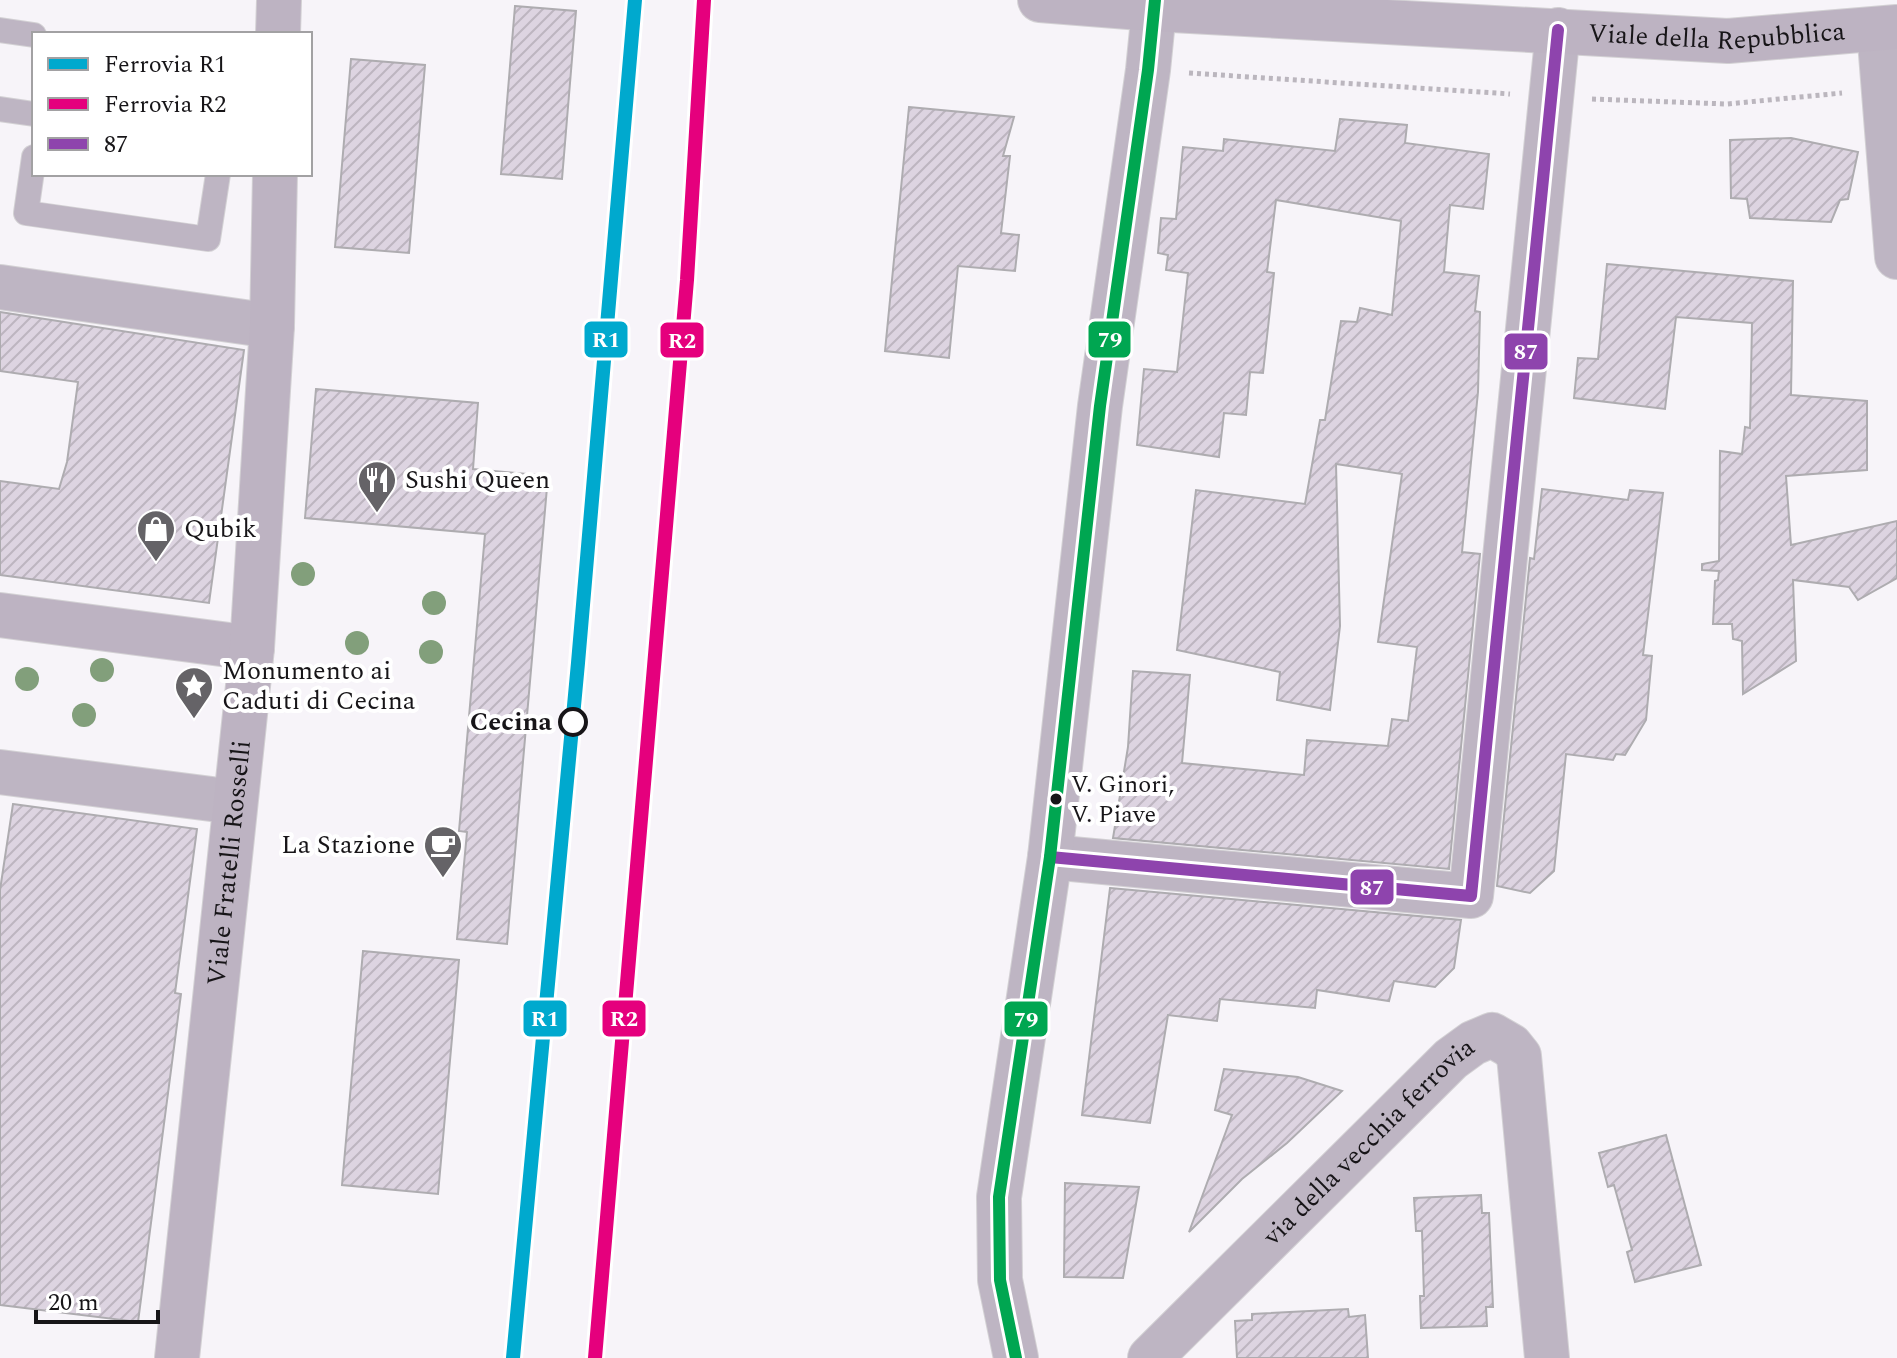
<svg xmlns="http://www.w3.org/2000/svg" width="1897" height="1358" font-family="Spectral,serif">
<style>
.building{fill:url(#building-hatch);stroke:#aeacb0;stroke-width:2}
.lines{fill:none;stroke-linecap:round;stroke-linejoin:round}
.lane-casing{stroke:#d3d1d4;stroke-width:26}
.street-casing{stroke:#d3d1d4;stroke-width:46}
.secondary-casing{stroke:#d3d1d4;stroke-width:46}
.path{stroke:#bbb6be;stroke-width:5;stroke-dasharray:4 4;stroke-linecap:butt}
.lane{stroke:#beb5c3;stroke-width:24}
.street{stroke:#beb5c3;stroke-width:44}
.secondary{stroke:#bdb3c2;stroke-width:44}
.rail{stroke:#b8b3bb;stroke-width:6;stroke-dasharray:16 8;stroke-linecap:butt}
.bus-1-casing{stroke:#fff;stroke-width:18}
.bus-2-casing{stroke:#fff;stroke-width:18}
.bus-1{stroke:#8e44ad;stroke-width:12}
.bus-2{stroke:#00a651;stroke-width:12}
.rail-1-casing{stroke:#fff;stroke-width:20}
.rail-2-casing{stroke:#fff;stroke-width:20}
.rail-1{stroke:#00a9ce;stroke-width:14}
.rail-2{stroke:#e5007d;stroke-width:14}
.tree{fill:#829f7b}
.stop-dot{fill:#fff;stroke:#171518;stroke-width:4}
.bus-dot{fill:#171518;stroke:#fff;stroke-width:3}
.labels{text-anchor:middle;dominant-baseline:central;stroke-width:8;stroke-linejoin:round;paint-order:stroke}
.bus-label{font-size:24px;fill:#171518;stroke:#fff;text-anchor:start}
.street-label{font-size:26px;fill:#171518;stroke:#fff}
.poi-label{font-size:26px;fill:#171518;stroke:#fff;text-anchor:start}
.stop-label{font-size:26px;font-weight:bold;fill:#171518;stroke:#fff;text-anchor:end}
.line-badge{stroke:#fff;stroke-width:3}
.badge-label{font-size:22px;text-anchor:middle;font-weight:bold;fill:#fff}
</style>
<defs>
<pattern id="building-hatch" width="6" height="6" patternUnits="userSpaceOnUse" patternTransform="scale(2)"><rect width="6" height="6" fill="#ddd4e1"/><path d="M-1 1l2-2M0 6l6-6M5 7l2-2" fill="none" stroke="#bdb5c0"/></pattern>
</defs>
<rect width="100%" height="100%" fill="#f7f4f9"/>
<!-- building -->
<g class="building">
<path d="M515,6L576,11L562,179L501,174Z"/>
<path d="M351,59L425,65L409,253L335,247Z"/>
<path d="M909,107L1014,117L1003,156H1010L1001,233L1019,235L1015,271L958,266L949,358L885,351Z"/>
<path d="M1340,119L1407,125L1405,143L1489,154L1483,209L1450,205L1444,272L1479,276L1475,311L1480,312L1478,392L1462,552L1480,554L1449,869L1113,838L1128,747L1133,671L1190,675L1182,763L1304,775L1307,740L1388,746L1392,719L1408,721L1417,647L1378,642L1402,474L1336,464L1340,626L1330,710L1277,700L1280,672L1177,650L1196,490L1305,504L1320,420H1325L1341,321L1357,322L1360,308L1392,315L1401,221L1276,200L1267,272L1274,273L1263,373L1250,372L1246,415L1224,413L1219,457L1137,445L1144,369L1177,372L1188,273L1166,270L1168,255L1158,253L1161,218L1176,219L1183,147L1223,151L1224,139L1335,151Z"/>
<path d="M1791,138L1858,152L1848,199L1840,200L1831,222L1750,218L1747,199L1731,198L1730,140Z"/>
<path d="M1607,264L1793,281L1791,395L1867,401V470L1786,476L1791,545L1897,521V578L1858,600L1849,587L1793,580L1796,661L1743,694L1742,641L1733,639L1732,624H1713L1715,581L1718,580L1719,571L1702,570V564L1719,561L1720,451L1742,454L1745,427L1750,428L1752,323L1676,317L1665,409L1574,398L1578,358L1598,359Z"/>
<path d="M0,312L244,350L209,603L0,575V481L59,489L67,462L78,382L0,371Z"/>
<path d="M316,389L478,403L473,469L548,476L507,944L457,939L467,832L459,831L485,534L305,518Z"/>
<path d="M1542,489L1628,500L1630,490L1663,493L1643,655L1652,656L1646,720L1625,755L1616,754L1613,760L1566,754L1554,871L1530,893L1497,886L1530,558L1534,559Z"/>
<path d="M13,804L197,829L175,993L181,994L138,1322L0,1305V890Z"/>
<path d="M1110,888L1461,920L1454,968L1435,987L1394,981L1389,1001L1317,990L1315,1008L1220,999L1217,1021L1168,1015L1150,1123L1082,1115Z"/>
<path d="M363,951L459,960L438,1194L342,1185Z"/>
<path d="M1224,1069L1298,1077L1342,1091L1287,1143L1242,1179L1189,1232L1232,1115L1215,1110Z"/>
<path d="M1666,1135L1701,1265L1635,1282L1627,1252L1632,1250L1614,1185L1608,1187L1599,1153Z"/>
<path d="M1065,1183L1139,1187L1123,1278L1064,1277Z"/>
<path d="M1481,1195L1482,1213H1489L1493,1307H1486L1487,1326L1421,1328L1420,1296H1424L1422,1231H1416L1414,1198Z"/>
<path d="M1348,1309L1349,1317L1365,1315L1368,1358H1237L1235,1321L1252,1320V1314Z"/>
</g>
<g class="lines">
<!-- lane casing -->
<g class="lane-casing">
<g id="lane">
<path d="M0,30L34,35"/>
<path d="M0,109L34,114"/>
<path d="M34,157L26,213L208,239L218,174"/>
</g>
</g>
<!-- street casing -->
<g class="street-casing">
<g id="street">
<path d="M1879,29L1897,257"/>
<path d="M0,287L272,326"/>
<path d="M0,772L235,802"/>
<path d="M1050,857L1471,896L1558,30"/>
<path d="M1016,1358L1000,1280L999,1197L1050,857L1100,406L1148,70L1155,0"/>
<path id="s1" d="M1150,1358L1451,1059L1473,1043L1492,1035L1511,1046L1519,1056L1547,1358"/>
</g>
</g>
<!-- secondary casing -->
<g class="secondary-casing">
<g id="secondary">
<path id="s2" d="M1040,0L1154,9L1728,41L1897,27"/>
<path d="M278,34L279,0"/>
<path d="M0,615L252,648"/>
<path id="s3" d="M177,1358L252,648L272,326L275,174"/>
</g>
</g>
<!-- path -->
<g class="path">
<path d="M1189,73L1510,94"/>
<path d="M1592,99L1727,104L1842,93"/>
</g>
<!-- lane -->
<use href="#lane" class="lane"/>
<!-- street -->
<use href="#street" class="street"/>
<!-- secondary -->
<use href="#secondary" class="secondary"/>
<!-- rail -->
<path class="rail" d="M513,1358L578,663L635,0"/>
<!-- bus-1 casing -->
<g class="bus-1-casing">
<path id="bus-1" d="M1050,857L1471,896L1558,30"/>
</g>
<!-- bus-2 casing -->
<g class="bus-2-casing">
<path id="bus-2" d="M1016,1358L1000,1280L999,1197L1050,857L1100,406L1148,70L1155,0"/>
</g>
<!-- bus-1 -->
<use href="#bus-1" class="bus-1"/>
<!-- bus-2 -->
<use href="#bus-2" class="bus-2"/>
<!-- rail-1 casing -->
<g class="rail-1-casing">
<path id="rail-1" d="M513,1358L578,663L635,0"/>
</g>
<!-- rail-2 casing -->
<g class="rail-2-casing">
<path id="rail-2" d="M595,1358L687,280L704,0"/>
</g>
<!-- rail-1 -->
<use href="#rail-1" class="rail-1"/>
<!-- rail-2 -->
<use href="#rail-2" class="rail-2"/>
</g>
<!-- trees -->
<g class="tree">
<circle cx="303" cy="574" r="12"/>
<circle cx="434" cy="603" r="12"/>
<circle cx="357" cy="643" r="12"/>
<circle cx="431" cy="652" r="12"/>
<circle cx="102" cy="670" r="12"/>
<circle cx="27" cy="679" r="12"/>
<circle cx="84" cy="715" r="12"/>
</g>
<!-- icons -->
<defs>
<g id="restaurant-pin" transform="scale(2)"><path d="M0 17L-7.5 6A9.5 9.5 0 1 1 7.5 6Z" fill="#656367" stroke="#fff"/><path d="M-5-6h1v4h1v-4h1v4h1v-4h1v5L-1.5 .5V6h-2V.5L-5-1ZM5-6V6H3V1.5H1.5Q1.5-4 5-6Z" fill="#fff"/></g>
<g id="shop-pin" transform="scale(2)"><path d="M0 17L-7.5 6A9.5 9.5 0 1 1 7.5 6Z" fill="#656367" stroke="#fff"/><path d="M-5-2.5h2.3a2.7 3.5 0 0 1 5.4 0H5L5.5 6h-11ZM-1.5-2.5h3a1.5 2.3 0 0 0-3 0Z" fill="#fff"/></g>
<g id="sight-pin" transform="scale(2)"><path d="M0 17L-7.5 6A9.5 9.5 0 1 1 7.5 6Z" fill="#656367" stroke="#fff"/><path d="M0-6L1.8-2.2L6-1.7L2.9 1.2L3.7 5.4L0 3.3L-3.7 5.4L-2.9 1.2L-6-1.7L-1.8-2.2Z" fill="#fff"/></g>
<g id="cafe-pin" transform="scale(2)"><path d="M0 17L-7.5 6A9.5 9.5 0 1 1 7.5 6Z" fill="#656367" stroke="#fff"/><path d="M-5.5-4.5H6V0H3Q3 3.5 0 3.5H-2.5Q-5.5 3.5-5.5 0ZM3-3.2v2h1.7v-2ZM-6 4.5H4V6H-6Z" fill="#fff"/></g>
</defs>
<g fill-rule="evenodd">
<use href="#restaurant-pin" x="377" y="480"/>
<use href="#shop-pin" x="156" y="529"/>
<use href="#sight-pin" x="194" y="686"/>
<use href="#cafe-pin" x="443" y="845"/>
</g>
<!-- markers -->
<circle class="stop-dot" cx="573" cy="722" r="13"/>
<circle class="bus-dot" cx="1056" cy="799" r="7"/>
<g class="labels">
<!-- bus labels -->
<g class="bus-label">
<text x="1071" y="785">V. Ginori,<tspan x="1071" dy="30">V. Piave</tspan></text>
</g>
<!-- street labels -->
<g class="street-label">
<text stroke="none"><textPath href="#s2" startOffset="678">Viale della Repubblica</textPath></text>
<text stroke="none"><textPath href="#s3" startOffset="498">Viale Fratelli Rosselli</textPath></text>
<text stroke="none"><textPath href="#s1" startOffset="308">via della vecchia ferrovia</textPath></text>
</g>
<!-- poi labels -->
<g class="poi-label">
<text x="405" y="480">Sushi Queen</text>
<text x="184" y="529">Qubik</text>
<text x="222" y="671">Monumento ai<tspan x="222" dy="30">Caduti di Cecina</tspan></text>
<text x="415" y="845" text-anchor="end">La Stazione</text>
</g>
<!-- stop labels -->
<g class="stop-label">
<text x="552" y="722">Cecina</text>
</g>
</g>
<g class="line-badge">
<rect x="1087" y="320" width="45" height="39" rx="8" fill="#00a651"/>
<rect x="583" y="320" width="46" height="39" rx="8" fill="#00a9ce"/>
<rect x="659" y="321" width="46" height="38" rx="8" fill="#e5007d"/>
<rect x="1503" y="332" width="46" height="39" rx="8" fill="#8e44ad"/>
<rect x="1349" y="868" width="46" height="38" rx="8" fill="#8e44ad"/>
<rect x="522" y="999" width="46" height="39" rx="8" fill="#00a9ce"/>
<rect x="601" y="999" width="46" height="39" rx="8" fill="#e5007d"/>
<rect x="1003" y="1000" width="46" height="38" rx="8" fill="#00a651"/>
</g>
<g class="badge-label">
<text x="1110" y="347">79</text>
<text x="606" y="347">R1</text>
<text x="682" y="348">R2</text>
<text x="1526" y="359">87</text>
<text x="1372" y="895">87</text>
<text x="545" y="1026">R1</text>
<text x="624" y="1026">R2</text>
<text x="1026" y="1027">79</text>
</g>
<!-- legend -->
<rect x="32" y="32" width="280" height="144" fill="#ffffff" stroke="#a2a1a3" stroke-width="2"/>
<rect x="48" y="58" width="40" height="12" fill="#00a9ce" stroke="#a2a1a3" stroke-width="2"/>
<text x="104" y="72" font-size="24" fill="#171518">Ferrovia R1</text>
<rect x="48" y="98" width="40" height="12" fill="#e5007d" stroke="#a2a1a3" stroke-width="2"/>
<text x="104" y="112" font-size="24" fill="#171518">Ferrovia R2</text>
<rect x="48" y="138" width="40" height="12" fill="#8e44ad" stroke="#a2a1a3" stroke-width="2"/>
<text x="104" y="152" font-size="24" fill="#171518">87</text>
<!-- scale -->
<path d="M36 1310v12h122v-12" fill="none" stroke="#171518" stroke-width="4"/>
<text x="48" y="1310" font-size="24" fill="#171518" stroke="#ffffff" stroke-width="6" paint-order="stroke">20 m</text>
</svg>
